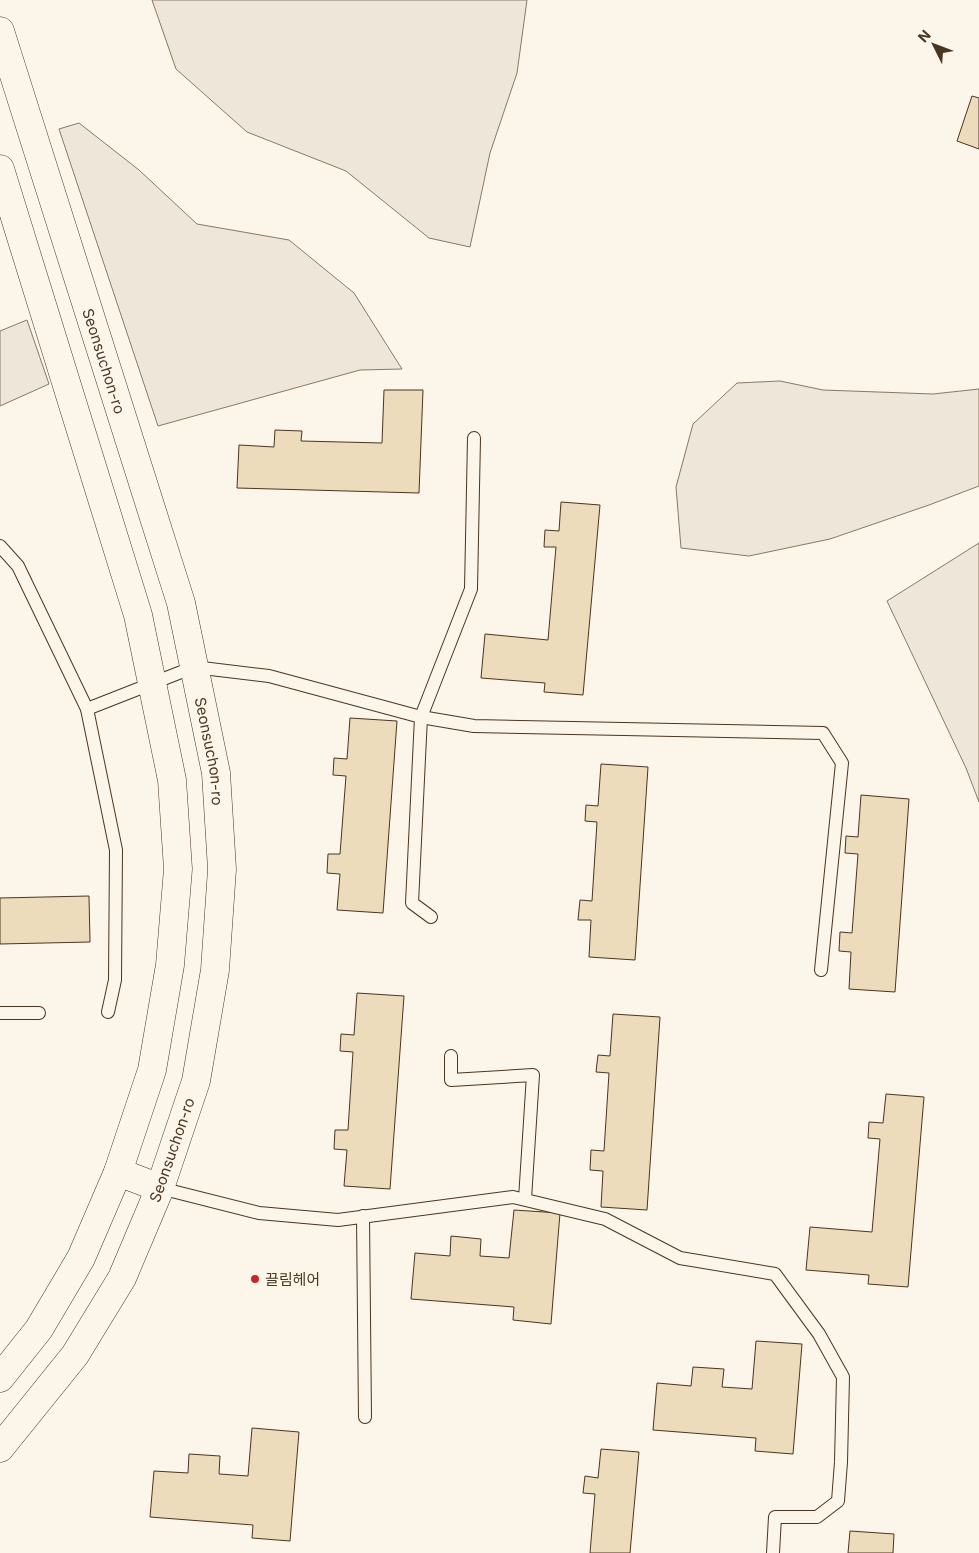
<svg xmlns="http://www.w3.org/2000/svg" width="979" height="1553" font-family="Inter,'Noto Sans KR',sans-serif">
<style>
.green{fill:#ede6d9;stroke:#887966}
.building{fill:#ecdcbc;stroke:#4a3520}
.lines{fill:none;stroke-linecap:round;stroke-linejoin:round}
.lane-casing{stroke:#4a3520;stroke-width:14}
.secondary-casing{stroke:#4a3520;stroke-width:29}
.lane{stroke:#fbf6e9;stroke-width:12}
.secondary{stroke:#fbf6e9;stroke-width:28}
.poi-dot{fill:#c62828;stroke:#fbf6e9;stroke-width:2}
.labels{text-anchor:middle;dominant-baseline:central;stroke-width:4;stroke-linejoin:round;paint-order:stroke}
.street-label{font-size:15px;fill:#4a3520;stroke:#fbf6e9}
.poi-label{font-size:15px;fill:#4a3520;stroke:#fbf6e9;text-anchor:start}
</style>
<rect width="100%" height="100%" fill="#fbf6e9"/>
<!-- green -->
<g class="green">
<path d="M152,0H527L517,73L490,153L470,247L429,238L346,171L247,132L176,69Z"/>
<path d="M79,123L139,170L197,224L289,240L354,293L402,369L360,370L158,426L59,129Z"/>
<path d="M27,320L49,384L0,406V331Z"/>
<path d="M780,381L823,390L933,394L979,389V486L929,505L830,539L749,556L681,548L676,487L693,424L737,383Z"/>
<path d="M979,543V802L966,768L887,601Z"/>
</g>
<!-- building -->
<g class="building">
<path d="M972,96L979,98V149L957,141Z"/>
<path d="M384,390H423L419,493L237,488L239,445L274,447L275,430L302,431L301,441L382,443Z"/>
<path d="M561,502L600,505L583,695L544,692L545,683L481,678L485,634L548,640L556,547H544L545,530L559,531Z"/>
<path d="M350,718L397,721L383,913L337,910L340,874L327,873L328,854H340L346,776L333,775L334,758L347,759Z"/>
<path d="M601,764L648,767L635,960L589,957L591,920H578L580,900L592,901L597,822L585,821L586,805L598,806Z"/>
<path d="M861,795L909,799L895,992L849,989L851,952L839,951L840,932L852,933L858,854L845,853L846,836L858,837Z"/>
<path d="M89,896L90,942L0,944V898Z"/>
<path d="M357,993L404,996L390,1189L344,1186L347,1150L334,1149L335,1130H348L353,1052L340,1051L341,1034L354,1035Z"/>
<path d="M613,1014L660,1017L647,1210L601,1207L603,1171L590,1170L591,1150L604,1151L609,1073L596,1072L598,1055L610,1056Z"/>
<path d="M886,1094L924,1097L908,1287L868,1284L869,1275L806,1270L810,1227L872,1232L880,1139L868,1138L869,1122L883,1123Z"/>
<path d="M514,1210L560,1213L551,1324L513,1320L514,1307L411,1299L415,1253L450,1256L451,1236L481,1239L480,1256L509,1258Z"/>
<path d="M756,1341L802,1344L793,1454L755,1451L756,1438L653,1430L657,1383L691,1386L693,1367L724,1369L722,1387L752,1389Z"/>
<path d="M252,1428L299,1432L290,1541L252,1538L253,1525L150,1517L154,1471L188,1473L189,1454L220,1456L219,1474L248,1476Z"/>
<path d="M601,1449L639,1452L630,1553H590L595,1494L583,1493L585,1476L598,1478Z"/>
<path d="M850,1531L894,1534L893,1553H848Z"/>
</g>
<g class="lines">
<!-- lane casing -->
<g class="lane-casing">
<g id="lane">
<path d="M0,546L18,566L87,709L116,850L115,980L108,1012"/>
<path d="M87,709L194,667L269,676L421,717L474,726L823,733L842,763L821,970"/>
<path d="M431,917L412,903L421,717L471,589L474,438"/>
<path d="M0,1013H39"/>
<path d="M451,1056V1080L533,1075L525,1199"/>
<path d="M160,1188L259,1213L338,1220L513,1197L605,1219L680,1258L775,1274L819,1334L843,1377L841,1462L838,1501L817,1517H775L773,1553"/>
<path d="M363,1216L365,1417"/>
</g>
</g>
<!-- secondary casing -->
<g class="secondary-casing">
<g id="secondary">
<path id="s1" d="M0,31L181,603L216,773L222,869L215,970L196,1081L160,1188L122,1278L75,1355L0,1448"/>
<path d="M0,169L138,615L172,780L178,869L170,965L152,1070L118,1172L81,1258L39,1329L0,1378"/>
<path d="M118,1172L160,1188"/>
</g>
</g>
<!-- lane -->
<use href="#lane" class="lane"/>
<!-- secondary -->
<use href="#secondary" class="secondary"/>
</g>
<!-- markers -->
<circle class="poi-dot" cx="255" cy="1279" r="5"/>
<g class="labels">
<!-- street labels -->
<g class="street-label">
<text stroke="none"><textPath href="#s1" startOffset="346">Seonsuchon-ro</textPath></text>
<text stroke="none"><textPath href="#s1" startOffset="751">Seonsuchon-ro</textPath></text>
<text transform="translate(172 1150) rotate(-71)">Seonsuchon-ro</text>
</g>
<!-- poi labels -->
<g class="poi-label">
<text x="265" y="1279">끌림헤어</text>
</g>
</g>
<!-- north arrow -->
<g transform="translate(934 45) rotate(312)" stroke="#fbf6e9" stroke-width="4" paint-order="stroke">
<path d="M0-4L9 19L0 12L-9 19Z" fill="#4a3520"/>
<text y="-8" font-size="14" font-weight="bold" text-anchor="middle" fill="#4a3520">N</text>
</g>
</svg>
